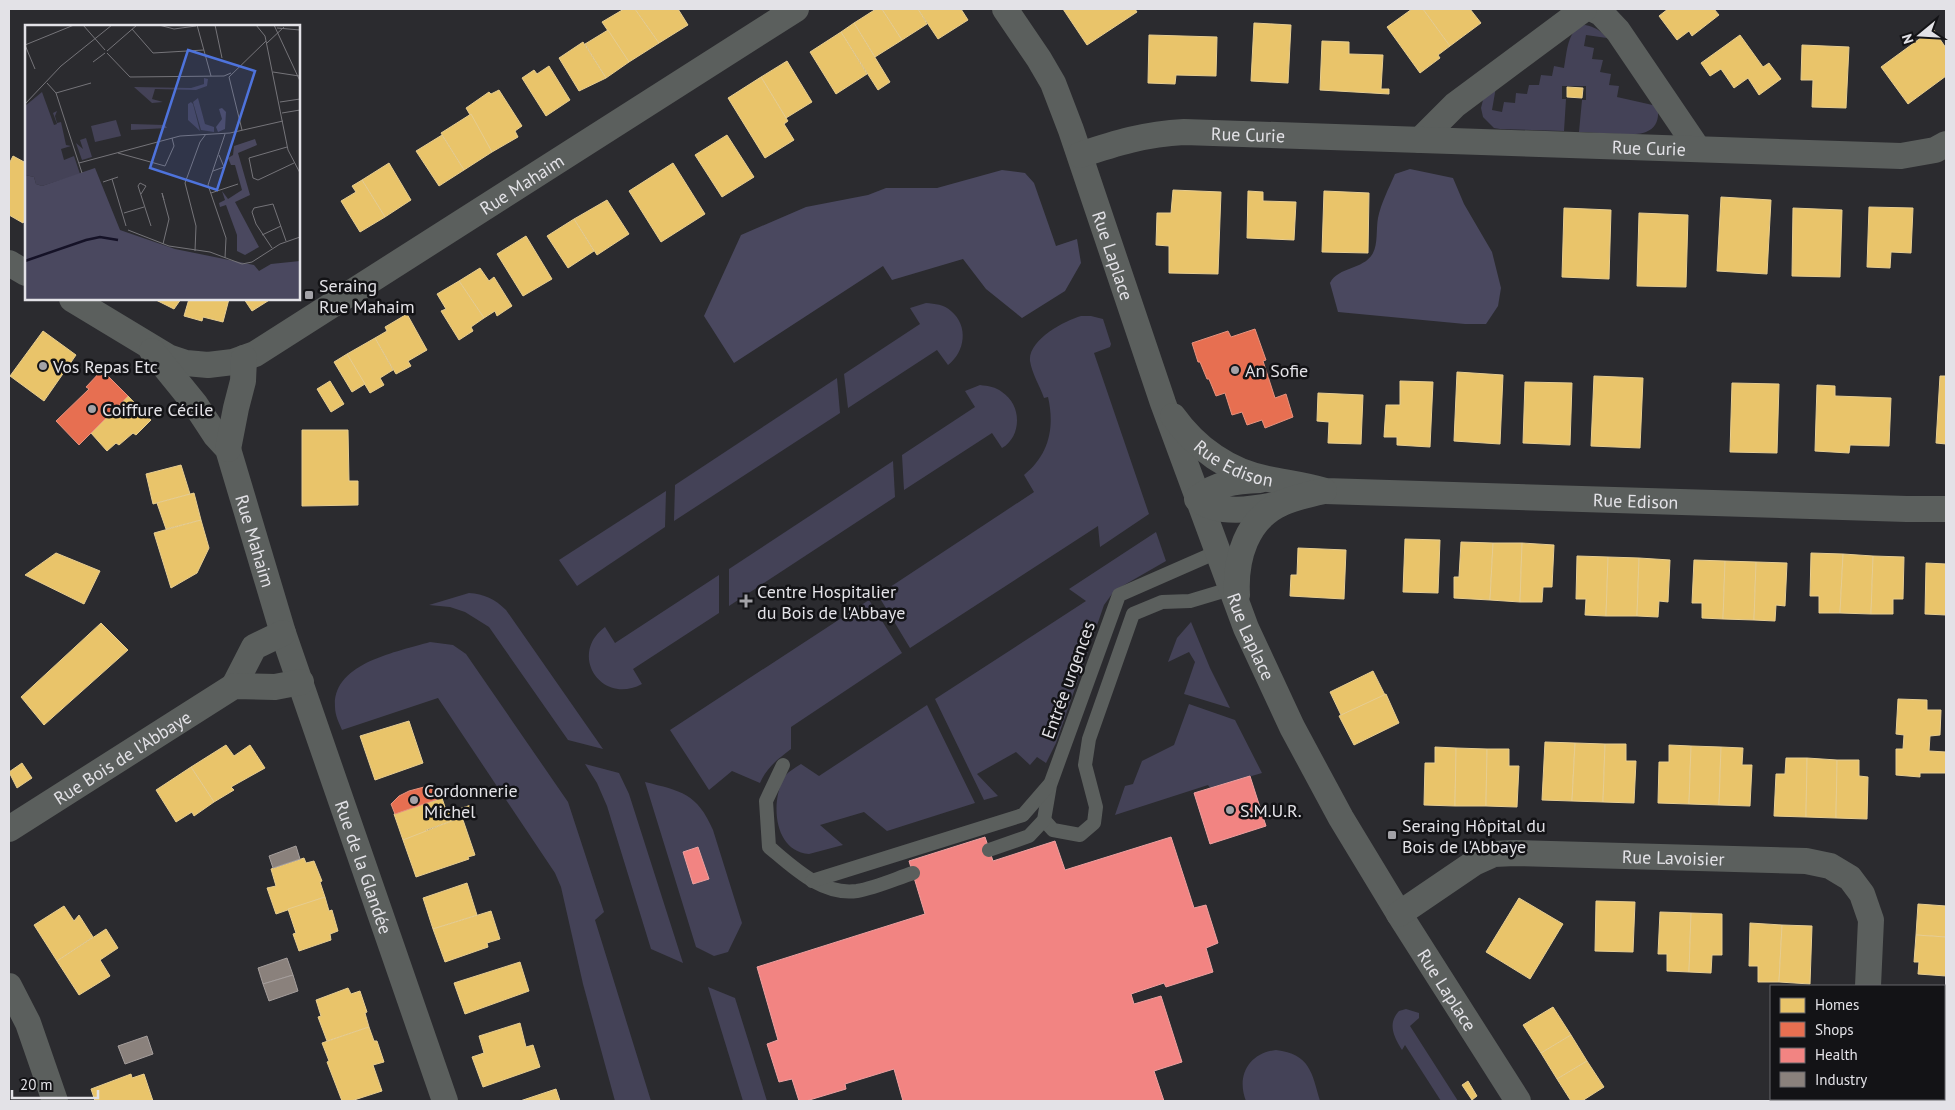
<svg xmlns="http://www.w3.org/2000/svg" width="1955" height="1110" font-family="'PT Sans',sans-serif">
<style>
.green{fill:#444257}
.forest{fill:#4a485f}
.homes{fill:#e9c46a;stroke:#e7cd90}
.shops{fill:#e76f51;stroke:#e6927e}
.health{fill:#f28482;stroke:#eea0a0}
.industry{fill:#8a817c;stroke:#a59e9c}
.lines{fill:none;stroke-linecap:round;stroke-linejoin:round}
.service{stroke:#5b5f5d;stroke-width:14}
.minor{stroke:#5b5f5d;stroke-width:26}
.poi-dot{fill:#a3a2a7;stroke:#131316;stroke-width:2}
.labels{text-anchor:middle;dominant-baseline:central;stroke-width:5;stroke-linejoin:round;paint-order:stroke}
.street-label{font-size:18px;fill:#e3e2e7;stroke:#131316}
.poi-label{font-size:18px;fill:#e3e2e7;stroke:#131316;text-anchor:start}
.inset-river{fill:none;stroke:#151227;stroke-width:2.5}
.inset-road{fill:none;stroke:#757479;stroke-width:1}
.view{fill:#4e73dc;fill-opacity:0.15;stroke:#4e73dc;stroke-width:2.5}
.inset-edge{fill:none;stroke:#e3e2e7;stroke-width:2.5}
</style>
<rect width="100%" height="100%" fill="#2b2b2f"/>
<!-- green -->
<g class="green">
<path d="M1585,25C1595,27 1600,30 1607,38L1586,35L1584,46L1594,48L1592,59L1603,60L1600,72L1611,74L1609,85L1619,86L1617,97L1657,106C1660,117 1657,128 1646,132C1636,137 1593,132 1579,132L1582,100H1586V86H1562V99H1566L1564,131L1500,129L1494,128L1483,117L1481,108L1483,100L1496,87L1492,110L1502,112L1504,102L1515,103L1516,93L1527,94L1529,85H1539L1541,75L1552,76L1554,66L1564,68C1567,53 1567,28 1585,25Z"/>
<path d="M926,303C935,304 944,304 951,311C969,326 965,352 948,365L937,350L848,408L844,374L920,324L910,308Z"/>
<path d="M1081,316H1091L1103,319L1111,344L1110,347L1094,353L1149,514L1100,547L1098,526L910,648L878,595L1034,492L1024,475C1049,455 1055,428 1048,397L1044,398C1040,386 1032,374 1030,361C1028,340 1064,321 1081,316Z"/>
<path d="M837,378L840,413L674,521L675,485Z"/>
<path d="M980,385C988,386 996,387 1002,392C1022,405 1022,436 1002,448L992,433L904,490L902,455L975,407L965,391Z"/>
<path d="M893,461L895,497L729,606V569Z"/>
<path d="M666,491L665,527L577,586L559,560Z"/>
<path d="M1156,532L1166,561L1119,588L1112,594L1104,605L1056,743L1046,763L1037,757L1030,765L1016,752L977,774L998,796L984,800L935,699L1086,601L1069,589Z"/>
<path d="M719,575V613L633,669L642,684C601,706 568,654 605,627L615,643Z"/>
<path d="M469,593C484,594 495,599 506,610L603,749L568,740L489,627L465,612L450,607L429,605Z"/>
<path d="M869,600L902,653L791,727V749C778,759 767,767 760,783L732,771L709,790L670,730Z"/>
<path d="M1191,622L1210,668L1230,708L1184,694L1195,662L1189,652L1168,662L1177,638Z"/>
<path d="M430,642L453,645L466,654L568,802L604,912L595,920L651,1101H615L583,984L561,887L555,873L438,698L342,730C339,723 335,715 335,707C332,663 397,652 430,642Z"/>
<path d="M1189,704L1235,720L1262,773L1210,788L1208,785L1115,815L1125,786L1133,784L1142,761L1174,745Z"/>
<path d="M927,705L975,803L887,831L864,812L820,825L843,845L809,854C773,851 770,800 785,776C789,771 795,768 801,764L819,776Z"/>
<path d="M585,764L619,773L629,794L683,963L651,949L607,806L597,783Z"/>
<path d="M645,782C681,791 697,793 713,830L742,923L728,952L714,956L696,947Z"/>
<path d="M708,987L735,998L767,1101H743Z"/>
<path d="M1406,1009L1419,1013V1018L1410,1026L1458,1101H1441L1405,1045L1402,1050C1394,1037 1387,1024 1399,1011Z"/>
<path d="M1276,1050C1310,1054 1312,1073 1320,1101H1246C1236,1076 1249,1053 1276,1050Z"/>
</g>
<!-- forest -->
<g class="forest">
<path d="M1410,169L1453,178L1464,204L1492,252L1501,288L1498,306L1486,324H1465L1338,312L1330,283C1339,266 1364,270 1373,253C1378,244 1376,229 1378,218C1381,203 1389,188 1395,174Z"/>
<path d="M1002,170L1025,173L1034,183L1056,246L1077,239L1081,263L1065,291L1022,318L986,289L963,259L892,280L883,266L734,363L704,316L741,235L806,207L868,195L886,188H937Z"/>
</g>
<!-- homes -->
<g class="homes">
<path d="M624,9H635L659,43L629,62L602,22Z"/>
<path d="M635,9H678L688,25L659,43Z"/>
<path d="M876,9H882L902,40L875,57L854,23Z"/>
<path d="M882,9H918L927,24L902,40Z"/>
<path d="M918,9H961L968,20L938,39Z"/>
<path d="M1063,9H1135L1137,12L1087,45Z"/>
<path d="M1412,9H1423L1450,46L1438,55L1440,58L1420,73L1387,27Z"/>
<path d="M1423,9H1470L1481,23L1450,46Z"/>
<path d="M1668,9H1714L1719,15L1692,36L1689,31L1677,40L1659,16Z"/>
<path d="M854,23L890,82L878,90L841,32Z"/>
<path d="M1254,23L1291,25L1288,83L1251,81Z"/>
<path d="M1933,29L1946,48V76L1908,104L1881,67Z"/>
<path d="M608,30L629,62L606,78L585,44Z"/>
<path d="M841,32L867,74L836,94L810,52Z"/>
<path d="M1149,35L1217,37L1216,76L1176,75L1175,84L1148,83Z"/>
<path d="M1740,35L1763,67L1769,63L1781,79L1759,95L1748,78L1734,88L1721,69L1710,76L1701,63Z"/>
<path d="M1322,41L1349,42V54L1383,55L1381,89H1389V94L1320,90Z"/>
<path d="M583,42L606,78L579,91L559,58Z"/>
<path d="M1802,45L1849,47L1846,108L1812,107L1813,80H1801Z"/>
<path d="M787,61L812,102L786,118L761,77Z"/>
<path d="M549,66L570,100L546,116L522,78L534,70L537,74Z"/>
<path d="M761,77L786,118L788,121L784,124L794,140L765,158L728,98Z"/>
<path d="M1567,87L1583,88L1582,98L1567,97Z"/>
<path d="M499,90L522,126L515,131L518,137L492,152L466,108L489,92L491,94Z"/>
<path d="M471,114L492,152L464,170L441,133Z"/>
<path d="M442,135L464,170L439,186L416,151Z"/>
<path d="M727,135L754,177L722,197L695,155Z"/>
<path d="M13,156L26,163V218L23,223L9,215V164Z"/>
<path d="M389,163L411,200L385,217L362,180Z"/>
<path d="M673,163L705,214L661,242L629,191Z"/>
<path d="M362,180L385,217L360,232L341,201L356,192L352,186Z"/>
<path d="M1173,190L1221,192L1218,274L1169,273V246L1156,245L1157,213H1171Z"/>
<path d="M1248,191L1263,192V201L1296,202L1294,240L1247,238Z"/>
<path d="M1324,191L1369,193L1368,253L1322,252Z"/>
<path d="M1721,197L1771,200L1767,274L1717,271Z"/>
<path d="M607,200L629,234L597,255L574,219Z"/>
<path d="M1869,207L1913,208L1911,253L1891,252L1890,268L1867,267Z"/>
<path d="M1564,208L1611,210L1609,279L1562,277Z"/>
<path d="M1793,208L1842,210L1840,277L1792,276Z"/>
<path d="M1639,213L1688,215L1686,287L1637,286Z"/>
<path d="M574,219L594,251L568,268L547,236Z"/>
<path d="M526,236L552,279L523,296L497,254Z"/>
<path d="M480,268L489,281L494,277L512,306L497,316L495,311L484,318L459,281Z"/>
<path d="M459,281L484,318L471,327L473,331L459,340L441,311L446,309L437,294Z"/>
<path d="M154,299H181L174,309Z"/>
<path d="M189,299H229L223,322L203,317L202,321L184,316Z"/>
<path d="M244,299H271L252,311Z"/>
<path d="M407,314L427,350L408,361L411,366L396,374L375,338L387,331L385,327Z"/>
<path d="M43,331L76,355L44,401L10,376Z"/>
<path d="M375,338L393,370L380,378L384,385L370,393L347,354Z"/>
<path d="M347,354L365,384L352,392L334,362Z"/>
<path d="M1457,372L1503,375L1500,444L1454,441Z"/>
<path d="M1594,376L1643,378L1640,448L1591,446Z"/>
<path d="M1940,376H1946V444L1936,443Z"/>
<path d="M330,381L344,404L331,412L317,389Z"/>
<path d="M1400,381L1433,382L1430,447L1397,445V437H1384L1386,405H1400Z"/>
<path d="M1525,382L1572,383L1570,445L1523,443Z"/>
<path d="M1732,383L1779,384L1777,453L1730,452Z"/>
<path d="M1817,385L1835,386V396L1891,398L1889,446L1850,445L1849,453L1815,451Z"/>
<path d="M1318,393L1363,395L1361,444L1328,443L1329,422L1317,421Z"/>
<path d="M128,396L151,420L136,435L133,433L119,445L116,443L107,451L91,433Z"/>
<path d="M302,430H348L349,481H358V505L302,506Z"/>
<path d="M181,465L190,494L153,504L146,474Z"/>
<path d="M194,493L201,520L166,529L157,503Z"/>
<path d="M201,520L209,548L197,573L171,588L154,533Z"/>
<path d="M1405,539L1440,540L1438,593L1403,592Z"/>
<path d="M1461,542L1493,543L1490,600L1454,598V577H1459Z"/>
<path d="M1493,543H1522L1520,602L1490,600Z"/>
<path d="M1522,543L1554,545L1552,587H1543L1542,602H1520Z"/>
<path d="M1298,548L1346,550L1344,599L1290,596L1291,575H1297Z"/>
<path d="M56,553L100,571L84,604L25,575Z"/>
<path d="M1811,553L1843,554L1840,613H1819V596H1810Z"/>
<path d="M1843,554L1873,556L1871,614L1840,613Z"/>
<path d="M1577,556L1608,557L1606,616L1585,615L1586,599H1576Z"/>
<path d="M1873,556L1904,557L1903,599H1893V614H1871Z"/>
<path d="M1608,557L1639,558L1637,616H1606Z"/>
<path d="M1639,558L1670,560L1668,602L1659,601L1658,617L1637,616Z"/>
<path d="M1694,560L1725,561L1723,619L1702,618V603H1692Z"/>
<path d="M1725,561L1756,562L1754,620L1723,619Z"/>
<path d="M1756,562L1787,563L1785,606L1776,605L1775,621L1754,620Z"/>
<path d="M1926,563L1946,564V615L1925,614Z"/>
<path d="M101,623L128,650L44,725L21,697Z"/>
<path d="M1373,671L1385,695L1341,715L1330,692Z"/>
<path d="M1386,694L1399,723L1354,745L1339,716Z"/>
<path d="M1898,699L1927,700V710H1941L1940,735L1930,736L1929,751L1946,752V773H1920V777L1896,775V749H1903L1904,735L1896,734Z"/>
<path d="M409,721L423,763L375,780L360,736Z"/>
<path d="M1545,742L1575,743L1572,801L1542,800Z"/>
<path d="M1575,743L1605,744L1603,802L1572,801Z"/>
<path d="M1605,744H1626V761H1636L1634,803L1603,802Z"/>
<path d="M226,745L234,756L250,745L265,768L231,787L234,790L214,802L191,767Z"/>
<path d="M1669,745L1691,746L1689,804L1658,803L1659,762H1669Z"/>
<path d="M1691,746L1721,747L1719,805L1689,804Z"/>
<path d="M1435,747L1456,748L1455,806L1424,805L1425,763H1435Z"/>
<path d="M1721,747L1743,748L1742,765H1752L1750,806L1719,805Z"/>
<path d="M1456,748L1487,749L1486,806H1455Z"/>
<path d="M1487,749H1509V766H1519L1517,807L1486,806Z"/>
<path d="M1786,758H1807L1806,817L1774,816L1776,774H1785Z"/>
<path d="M1807,758L1837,760L1836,818L1806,817Z"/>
<path d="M1837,760H1859V776L1868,777L1867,819L1836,818Z"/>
<path d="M22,763L32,778L17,788L9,772Z"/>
<path d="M191,767L214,802L194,816L192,812L176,822L156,790Z"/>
<path d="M442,798L447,813L471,805L474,813L426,830V832L403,840L394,814Z"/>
<path d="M462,817L475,855L468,857L469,859L416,877L403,840Z"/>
<path d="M304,858L306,863L314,861L322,881L320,882L325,897L276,914L267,888L276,886L271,869Z"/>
<path d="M467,883L477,915L433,929L423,898Z"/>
<path d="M325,897L329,911L332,910L338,931L330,934L331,940L299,951L293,934L296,933L288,909Z"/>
<path d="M1519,898L1563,924L1530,979L1486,952Z"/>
<path d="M1596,901L1635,902L1633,952L1595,951Z"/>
<path d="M1918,904L1946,906V937L1916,935Z"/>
<path d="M64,906L74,921L79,915L93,937L57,961L34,925Z"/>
<path d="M491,911L500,939L487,943L488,947L445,962L433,929Z"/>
<path d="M1660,912L1691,913L1689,972L1667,971V954H1658Z"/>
<path d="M1691,913L1722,914V955H1712L1711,973L1689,972Z"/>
<path d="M1750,923L1782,925L1779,982H1758V966H1749Z"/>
<path d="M1782,925L1812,926L1810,984L1779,982Z"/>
<path d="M106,929L118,948L100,960L110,976L79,995L57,961Z"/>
<path d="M1916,935L1946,937V976L1918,974L1919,962H1914Z"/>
<path d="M520,962L529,991L465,1014L454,983Z"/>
<path d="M348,988L351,994L360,991L367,1012L365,1013L369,1027L327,1041L318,1017L321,1016L316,1000Z"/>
<rect x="1944" y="1002" width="2" height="39"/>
<path d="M1553,1007L1571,1035L1541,1053L1523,1025Z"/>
<path d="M520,1023L526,1047L533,1045L540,1067L483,1087L472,1057L484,1053L479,1036Z"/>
<path d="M369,1027L374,1041H377L384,1062L373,1065L382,1091L351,1101H342L327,1062L329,1061L322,1043Z"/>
<path d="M1571,1035L1587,1061L1557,1079L1541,1053Z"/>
<rect x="1944" y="1041" width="2" height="40"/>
<path d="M1587,1061L1604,1087L1582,1101H1571L1557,1079Z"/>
<path d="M131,1074L132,1078L144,1074L153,1101H95L91,1089Z"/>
<path d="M1468,1081L1477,1096L1472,1100L1462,1085Z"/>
<path d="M556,1089L560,1101H520Z"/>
<rect x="1780" y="1099" width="36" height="2"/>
</g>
<!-- shops -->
<g class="shops">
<path d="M1255,329L1266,360L1263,361L1275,398L1286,394L1293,417L1265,428L1262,420L1247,425L1242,412L1232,415L1225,393L1216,396L1209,379H1207L1200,362H1198L1192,343L1228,331L1231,337Z"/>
<path d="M102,370L128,396L79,445L56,421L89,389L86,387Z"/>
<path d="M424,787H437L441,798L395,814L391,804L399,796L409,791Z"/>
</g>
<!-- health -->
<g class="health">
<path d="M1250,776L1266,826L1210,844L1194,793Z"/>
<path d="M985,837L993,861L1055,841L1065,870L1171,837L1194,908L1206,905L1218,943L1206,948L1213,972L1166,987L1164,983L1131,994L1134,1004L1161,996L1182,1062L1154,1071L1164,1101H903L894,1069L845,1084L846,1089L806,1101H799L792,1079L779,1082L767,1044L778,1040L757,967L925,914L909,861Z"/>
<path d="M698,847L709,879L693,884L683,852Z"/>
</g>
<!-- industry -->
<g class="industry">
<path d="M296,846L300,859L273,868L269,856Z"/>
<path d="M287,958L293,975L263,984L258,968Z"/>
<path d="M293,975L298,991L269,1001L263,984Z"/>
<path d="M147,1036L153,1054L125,1064L118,1046Z"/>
</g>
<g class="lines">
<!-- service -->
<g class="service">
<path d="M783,765L766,801L769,847C793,867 822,896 857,891C875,888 895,879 913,873"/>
<path d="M1044,820L1053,830L1080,835L1094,823L1096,807L1085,765L1089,739L1133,614L1162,602L1190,601L1230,589"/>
<path d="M989,850L1029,836L1044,820L1050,785L1119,595L1217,552"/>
<path d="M812,881L1023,815L1049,785"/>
</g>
<!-- minor -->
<g class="minor">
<path id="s1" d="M1005,9L1039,59L1053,83L1071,130L1163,403L1246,628L1292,727L1341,818L1401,917L1518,1101"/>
<path d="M1593,9L1601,13L1618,31L1698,149"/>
<path d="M1420,140L1455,105L1584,9"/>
<path id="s2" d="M1080,155C1116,143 1145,134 1184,132L1901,156L1935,150L1946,144"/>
<path d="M9,263L26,273"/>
<path id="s3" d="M72,299L168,357L186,363L208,365L233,362L255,354L796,9"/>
<path id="s4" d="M152,351L195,404L216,436L228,449L283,633L445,1101"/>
<path id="s5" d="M1173,416C1196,448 1229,472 1268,479C1287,483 1306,485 1325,491L1907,509H1946"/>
<path d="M228,449L236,408L243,381L244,358"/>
<path d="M1260,480C1237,481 1215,483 1197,499C1220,516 1254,509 1280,504"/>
<path d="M1237,595C1235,559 1246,519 1282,503C1296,497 1310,494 1324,491"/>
<path d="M234,686L254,647L283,633"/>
<path id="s6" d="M9,829L234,686L275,687L301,682"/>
<path id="s7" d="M1399,914L1474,863L1494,854L1515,853L1806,861L1830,866L1850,878L1862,894L1871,920L1868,986"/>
<path d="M9,986L28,1023L55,1101"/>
<path d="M1862,1101V1099"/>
</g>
</g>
<!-- markers -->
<g class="poi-dot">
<rect x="304" y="290" width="10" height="10" rx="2.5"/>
<circle cx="43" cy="366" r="5"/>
<circle cx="1235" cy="370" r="5"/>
<circle cx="92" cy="409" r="5"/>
<path d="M743.5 593.5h5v5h5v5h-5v5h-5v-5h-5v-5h5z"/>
<circle cx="414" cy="800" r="5"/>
<circle cx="1230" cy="810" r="5"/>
<rect x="1387" y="830" width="10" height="10" rx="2.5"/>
</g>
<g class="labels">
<!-- street labels -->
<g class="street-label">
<text stroke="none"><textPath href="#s2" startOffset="171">Rue Curie</textPath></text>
<text stroke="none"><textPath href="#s2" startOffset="572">Rue Curie</textPath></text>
<text stroke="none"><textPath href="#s3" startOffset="518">Rue Mahaim</textPath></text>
<text stroke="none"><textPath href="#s1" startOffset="271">Rue Laplace</textPath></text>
<text stroke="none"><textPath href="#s5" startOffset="79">Rue Edison</textPath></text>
<text stroke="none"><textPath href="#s5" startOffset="486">Rue Edison</textPath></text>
<text stroke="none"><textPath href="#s4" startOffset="220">Rue Mahaim</textPath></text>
<text stroke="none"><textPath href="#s1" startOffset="676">Rue Laplace</textPath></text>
<text transform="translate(1068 680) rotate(-70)">Entrée urgences</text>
<text stroke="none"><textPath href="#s6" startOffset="134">Rue Bois de l'Abbaye</textPath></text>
<text stroke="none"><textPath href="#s7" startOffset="292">Rue Lavoisier</textPath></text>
<text stroke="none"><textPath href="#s4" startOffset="564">Rue de la Glandée</textPath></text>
<text stroke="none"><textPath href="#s1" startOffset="1081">Rue Laplace</textPath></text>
</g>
<!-- poi labels -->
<g class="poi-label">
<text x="319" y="285">Seraing<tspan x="319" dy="21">Rue Mahaim</tspan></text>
<text x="53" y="366">Vos Repas Etc</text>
<text x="1245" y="370">An Sofie</text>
<text x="102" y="409">Coiffure Cécile</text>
<text x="757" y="591">Centre Hospitalier<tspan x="757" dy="21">du Bois de l'Abbaye</tspan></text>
<text x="424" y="790">Cordonnerie<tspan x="424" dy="21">Michel</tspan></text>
<text x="1240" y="810">S.M.U.R.</text>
<text x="1402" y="825">Seraing Hôpital du<tspan x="1402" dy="21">Bois de l'Abbaye</tspan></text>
</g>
</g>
<!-- overview -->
<g transform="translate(25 25)">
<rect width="275" height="275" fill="#2b2b2f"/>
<path d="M179,53L183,54L182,61L171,65L130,64L127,74L138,77L127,78L109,62L166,63L179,59ZM17,67L29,100L32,99L28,88L32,86L30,91L32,98L36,97L41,120L46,121L36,124L39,135L49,131L55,149L17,161L11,159L9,152L0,150V81ZM173,73L180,99L189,102V107L176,105L168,77ZM166,77L168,79L175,106L163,95V79ZM91,95L96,111L70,117L66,101ZM106,99L140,100L142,103L106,105ZM61,113L67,132L57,135L51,118L58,124L55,115Z" fill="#444257"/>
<path d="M197,83L201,87L200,104L193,107L191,102L197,94L194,84ZM230,114L232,120L213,128L225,170L210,177L234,222L220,230L212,226V210L201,180L195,182L194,178L200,175L197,166L203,174L217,165L210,140H206L203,133L208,130L209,121ZM70,143L95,205L150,224L229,240L234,246L246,239L275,236V275H0V150L9,152L11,159L17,161Z" fill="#4a485f"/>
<path class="inset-river" d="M0,236L61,215L75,212L93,215"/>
<path class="inset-road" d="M58,0L80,25M134,0L149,4L171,1M172,0L186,51M190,0L197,33M231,0L240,11L263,125L275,148M249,0L275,56M252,3L275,5M107,4L128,28L179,25M242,18L259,2M0,20L49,0M0,20L10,44M82,26L112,0M82,28L105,52L199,51L206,48M68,37L80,28M248,47L274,51M22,58L31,68L57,148M31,68L66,58M255,77L275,74M0,79L36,41L87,0M257,88L275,85M217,105L204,52L241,16M262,122L224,133L228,153L233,155L269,138M93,128L140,141L149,121L147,113M54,138L155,111L205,108L258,96M188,146L199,142L194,130M87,154L101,201M78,157L93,152M186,168L213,159M116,169L121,161L115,158L113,161L126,201M99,188L119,182M103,205L144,221L185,227L217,239L227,237L255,219L275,212M237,210L256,201M138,219L144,194L137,168L139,175M247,223L231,199L227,187L229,183L248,179L261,216M170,226L171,201L160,158L175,117L181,109M200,233L201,213L183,160L200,109"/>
<path class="view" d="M163,25L230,46L192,165L125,143Z"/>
<rect width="275" height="275" class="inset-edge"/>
</g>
<!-- border -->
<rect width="1955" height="1110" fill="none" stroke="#e3e2e7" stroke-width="20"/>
<!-- legend -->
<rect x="1770" y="985" width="175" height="115" fill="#131316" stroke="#66666a"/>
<rect x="1780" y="998" width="25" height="15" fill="#e9c46a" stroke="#66666a"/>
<text x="1815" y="1010" font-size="15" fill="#e3e2e7">Homes</text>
<rect x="1780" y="1022" width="25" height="15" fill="#e76f51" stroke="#66666a"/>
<text x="1815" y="1035" font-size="15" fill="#e3e2e7">Shops</text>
<rect x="1780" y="1048" width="25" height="15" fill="#f28482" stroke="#66666a"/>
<text x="1815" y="1060" font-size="15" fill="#e3e2e7">Health</text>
<rect x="1780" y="1072" width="25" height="15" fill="#8a817c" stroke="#66666a"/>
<text x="1815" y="1085" font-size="15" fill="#e3e2e7">Industry</text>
<!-- north arrow -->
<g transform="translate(1920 35) rotate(252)" stroke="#131316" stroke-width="4" paint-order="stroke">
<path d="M0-4L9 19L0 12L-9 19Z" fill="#e3e2e7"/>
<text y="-8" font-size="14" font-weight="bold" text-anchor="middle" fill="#e3e2e7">N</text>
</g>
<!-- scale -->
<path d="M12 1090v8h86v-8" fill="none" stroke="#e3e2e7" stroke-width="2.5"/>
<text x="20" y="1090" font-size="15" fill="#e3e2e7" stroke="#131316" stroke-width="4" paint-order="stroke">20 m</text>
</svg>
